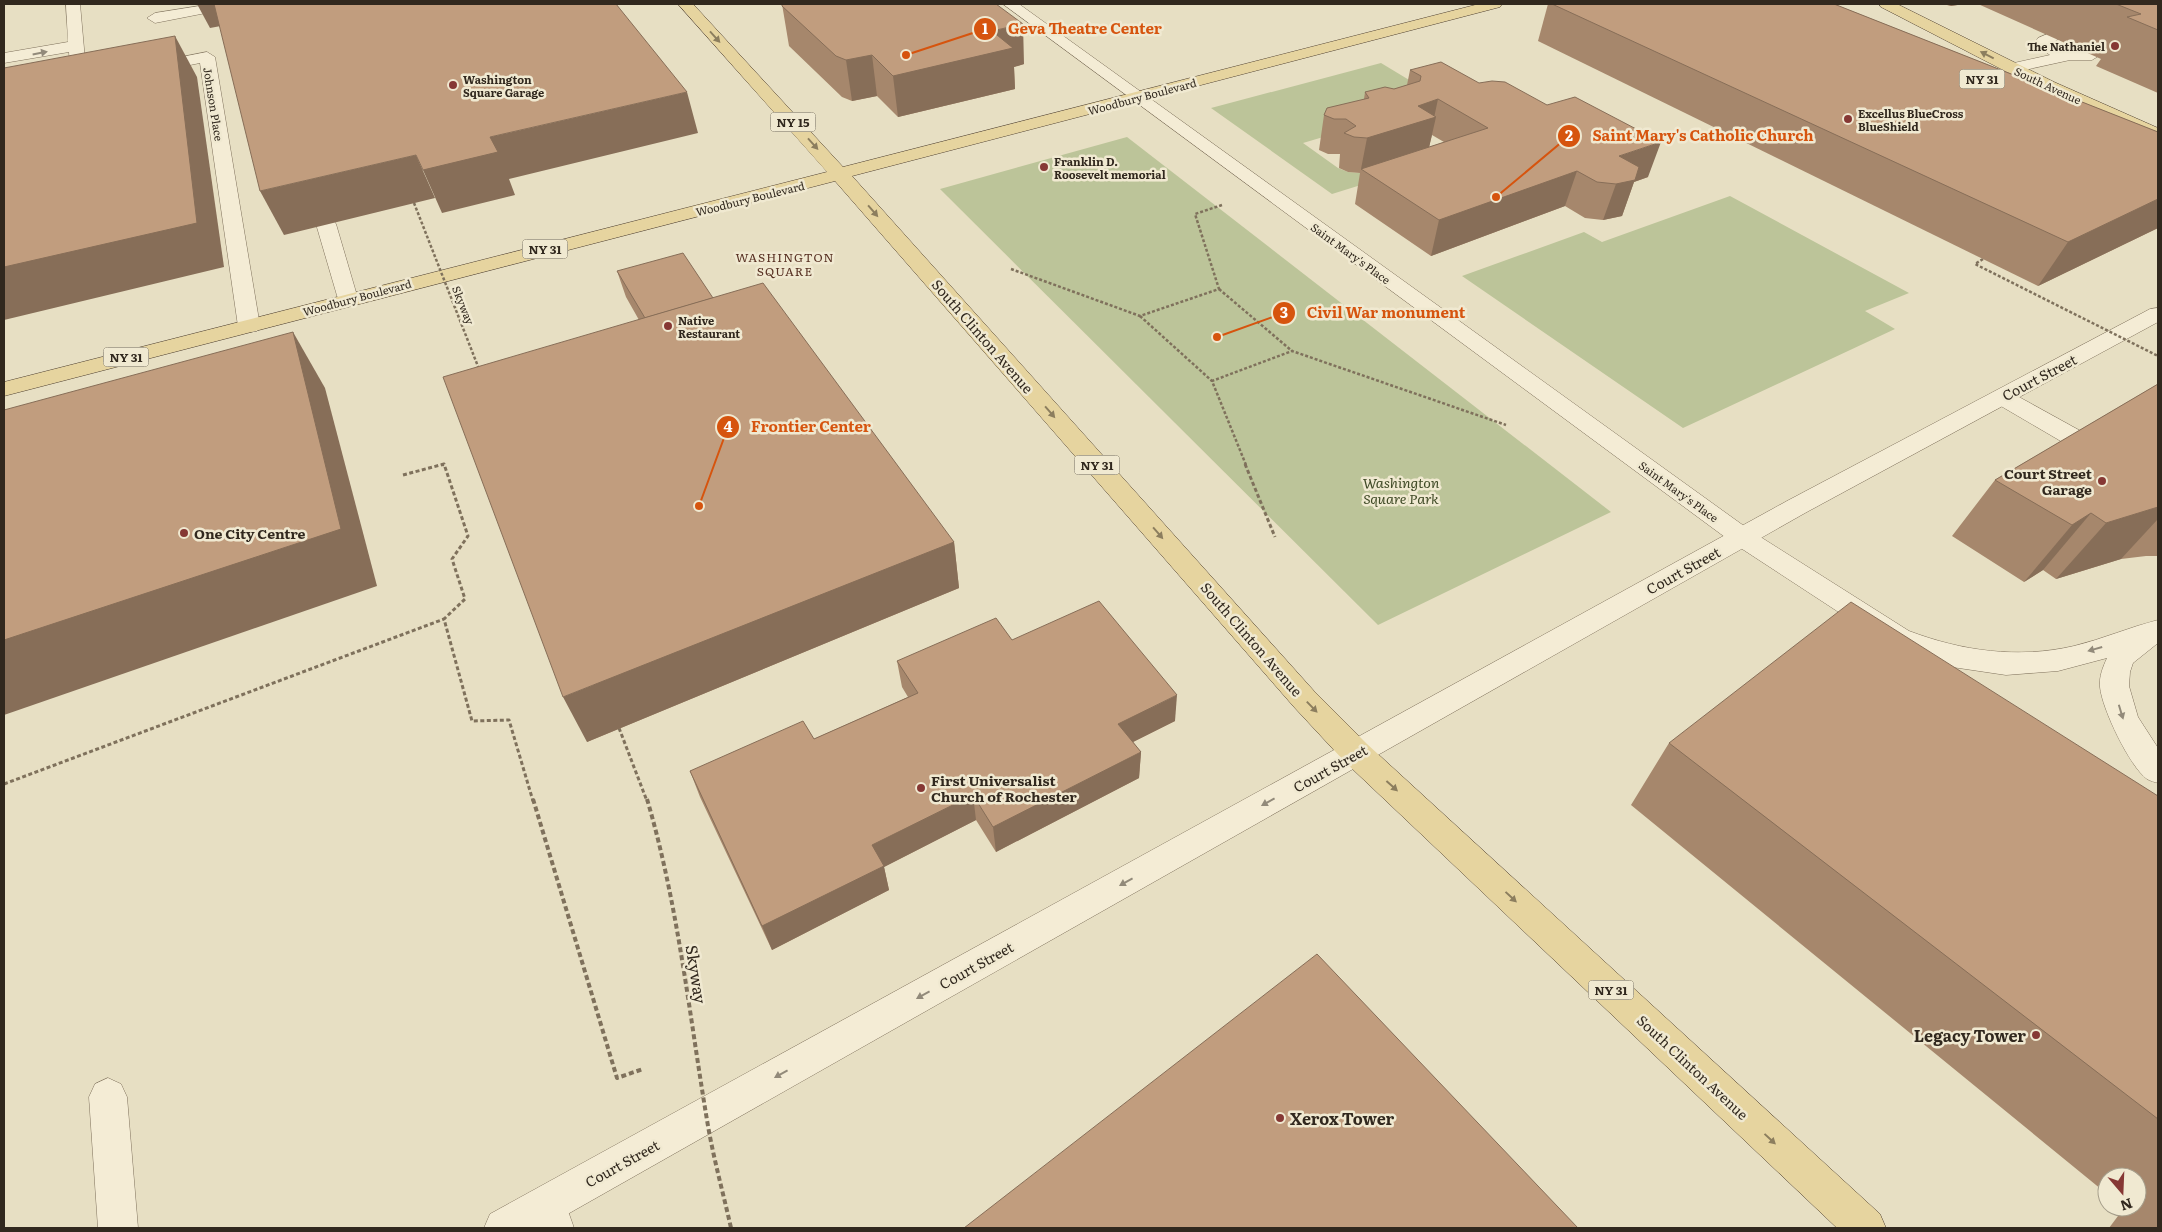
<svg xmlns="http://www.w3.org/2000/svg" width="2162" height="1232" font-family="Literata,serif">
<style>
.green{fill:#bcc499}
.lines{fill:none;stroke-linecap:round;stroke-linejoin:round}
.service-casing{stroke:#7f715c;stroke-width:1}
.minor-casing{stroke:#7f715c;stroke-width:1}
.tertiary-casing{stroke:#7f715c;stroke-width:1}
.primary-casing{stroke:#4e3f30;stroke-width:1}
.path-far2{stroke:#7f715c;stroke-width:2.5;stroke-dasharray:3 2;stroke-linecap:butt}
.path-far1{stroke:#7f715c;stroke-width:3;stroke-dasharray:4 2.5;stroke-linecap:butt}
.path{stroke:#7f715c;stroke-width:4;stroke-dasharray:5 3;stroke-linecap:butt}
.service{fill:#f4ecd5;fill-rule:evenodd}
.minor{fill:#f4ecd5;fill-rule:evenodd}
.tertiary{fill:#f4ecd5;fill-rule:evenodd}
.primary{fill:#e6d49f;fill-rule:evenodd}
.path-bridge-far2{stroke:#7f715c;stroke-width:2.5;stroke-dasharray:3 2;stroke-linecap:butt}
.path-bridge-far1{stroke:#7f715c;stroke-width:3;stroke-dasharray:4 2.5;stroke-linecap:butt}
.path-bridge{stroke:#7f715c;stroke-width:4;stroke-dasharray:5 3;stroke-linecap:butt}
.wall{fill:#a6876c;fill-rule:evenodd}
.shaded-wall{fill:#876e58}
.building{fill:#c19d7e;stroke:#876e58}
.oneway{fill:#8c7e5e}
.oneway2{fill:#928a7a}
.poi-dot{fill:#863834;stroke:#f0e9d1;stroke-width:2}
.labels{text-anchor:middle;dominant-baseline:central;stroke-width:5;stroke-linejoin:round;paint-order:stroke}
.far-poi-label{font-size:11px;font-weight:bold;fill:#31281e;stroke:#f0e9d1;text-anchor:start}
.far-street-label{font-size:11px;fill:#31281e;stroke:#f0e9d1}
.shield{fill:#f0e9d1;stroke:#6a6254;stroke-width:1}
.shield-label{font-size:12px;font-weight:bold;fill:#31281e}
.far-neighbourhood-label{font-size:12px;letter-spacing:1px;fill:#583123;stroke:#f0e9d1}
.street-label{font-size:14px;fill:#31281e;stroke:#f0e9d1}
.poi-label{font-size:14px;font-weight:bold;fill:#31281e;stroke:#f0e9d1;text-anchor:start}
.park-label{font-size:14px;font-style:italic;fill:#404b27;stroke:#f0e9d1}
.near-street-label{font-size:16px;fill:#31281e;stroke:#f0e9d1}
.near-poi-label{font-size:16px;font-weight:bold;fill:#31281e;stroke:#f0e9d1;text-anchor:end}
.leader{fill:none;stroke:#d6540e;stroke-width:2}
.callout-dot{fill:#d6540e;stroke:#f0e9d1;stroke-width:2}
.mark-label{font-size:15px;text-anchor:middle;font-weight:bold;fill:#fff}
.callout-label{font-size:15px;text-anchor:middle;font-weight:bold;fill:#d6540e;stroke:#f0e9d1;stroke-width:5;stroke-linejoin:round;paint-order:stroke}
</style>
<rect width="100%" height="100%" fill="#e7dfc3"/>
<!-- green -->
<g class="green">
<path d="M1381,63L1434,95L1414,110L1303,143L1338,168L1348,172L1361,173L1441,160L1332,194L1211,108Z"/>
<path d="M1127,137L1611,512L1378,625L940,189Z"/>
<path d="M1730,196L1909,293L1865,311L1895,329L1683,428L1462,276L1584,232L1602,242Z"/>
</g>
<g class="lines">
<!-- service casing -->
<g class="service-casing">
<g id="service">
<path d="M66,4H80L87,82L85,85H73L71,82L69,52L4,63V53L68,42Z"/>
<path d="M206,5L213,9L211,12L155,23L147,18L155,13Z"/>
<path d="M2052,32L2060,37L2053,43C2067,54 2094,47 2100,55L2092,60H2070L2011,73L2005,71L2003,68L2005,65L2050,55L2042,49L2036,41L2038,38Z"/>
<path d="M326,218L333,220L336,224L358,299L355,303L348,305L341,303L338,299L316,224L319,220Z"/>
<path d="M2002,390L2010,392L2106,445L2109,451L2106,457L2097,459L2088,457L1994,402L1991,397L1994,392Z"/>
<path d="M108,1078L121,1084L127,1097L138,1228H98L89,1097L95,1084Z"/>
<path d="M547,1185L561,1191L574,1228H534L527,1205L533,1191Z"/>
</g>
</g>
<!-- minor casing -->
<g class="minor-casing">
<g id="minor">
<path d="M1003,4H1019L1751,531L1909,631C1962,651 2018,659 2074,646C2103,639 2130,627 2158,620V643L2133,663L2130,672L2129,686L2138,717L2158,748V783C2155,782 2150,781 2147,779C2130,767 2102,709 2100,687C2099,676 2103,667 2107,658L2058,671L2006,675L1952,667L1889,645L1733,543Z"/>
<path d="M207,52L215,57L260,326L257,331L249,332L241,331L238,326L200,63L151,73L143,68L151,63Z"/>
</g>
</g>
<!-- tertiary casing -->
<g class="tertiary-casing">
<path id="tertiary" d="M2158,308V322L1805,513L543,1228H484L490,1214L1787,501L2150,309Z"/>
</g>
<!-- primary casing -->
<g class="primary-casing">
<g id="primary">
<path d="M678,4H693L843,167L1479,4H1502L1500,7L852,176L1314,691L1367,744L1880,1214L1886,1228H1837L1345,762L1294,707L835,181L4,396V382L827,172Z"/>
<path d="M1879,4H1897L2054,82L2158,128V139L2042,90L1881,7Z"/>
</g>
</g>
<!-- path-far2 -->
<g class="path-far2">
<path d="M1011,269L1140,316L1219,289L1195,214L1222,205"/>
<path d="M1219,289L1292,351"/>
<path d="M1140,316L1212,381"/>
<path d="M441,465H444"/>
<path d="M1246,465L1212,381L1292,351L1506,425"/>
</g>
<!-- path-far1 -->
<g class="path-far1">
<path d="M1245,464L1275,537"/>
<path d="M403,475L444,464L468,536L452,559L465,599L444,619L472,721L509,720L533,801"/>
<path d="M4,784L444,619"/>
</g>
<!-- path -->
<path class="path" d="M533,799L617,1078L643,1069"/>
<!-- service -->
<use href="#service" class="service"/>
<!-- minor -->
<use href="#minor" class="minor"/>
<!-- tertiary -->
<use href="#tertiary" class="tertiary"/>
<!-- primary -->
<use href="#primary" class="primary"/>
<!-- path-bridge-far2 -->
<g class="path-bridge-far2">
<path d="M414,203L479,369"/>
<path d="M1983,259L1975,264L2158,356"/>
</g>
<!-- path-bridge-far1 -->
<path class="path-bridge-far1" d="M619,728L647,801"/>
<!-- path-bridge -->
<path class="path-bridge" d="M647,799C678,904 689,1013 707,1120C713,1157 723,1192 731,1228"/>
</g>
<!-- wall -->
<g class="wall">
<path d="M782,4L1024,64L1014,67L1015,89L898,117L877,96L852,101L842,97L789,46Z"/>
<path d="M1548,4H1834L2158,132V228L2038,286L1538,41Z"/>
<path d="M1944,4H1965L1950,6Z"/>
<path d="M1978,4H2158V93L2096,66L2101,59Z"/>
<path d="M1410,70L1648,177L1634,182L1622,216L1603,220L1585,218L1565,206L1431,256L1355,204L1360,173L1348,172L1339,168L1340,154H1328L1319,150L1324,115L1364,99L1365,92L1394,89L1407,85ZM1432,135L1444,142L1429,147Z"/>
<path d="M617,271L713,298L954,542L959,588L587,742L639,320L626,297Z"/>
<path d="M2158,384V556H2146L2121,559L2056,579L2043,570L2024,582L1952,536L1995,480Z"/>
<path d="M1012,640L1175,721L1133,742L1141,752L1139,778L996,852L976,820L884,867L889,890L772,950L700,797L690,771L814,739L908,697L902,687L897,661Z"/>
<path d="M1669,743L2158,796V1228H2109L2124,1208V1207H2137V1177H2107V1194L1631,805Z"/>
</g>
<!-- shaded-wall -->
<g class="shaded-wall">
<path d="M197,4H340L210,28Z"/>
<path d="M1952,4H1965L1950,6Z"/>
<path d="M1023,24L1024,64L1014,67L1015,89L898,117L893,76L992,31Z"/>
<path d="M175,36L197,77L224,267L4,320V267Z"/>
<path d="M872,55L877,96L852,101L846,60Z"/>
<path d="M687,92L698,133L509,179L515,195L442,213L423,170L490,137Z"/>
<path d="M1438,99L1434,118L1436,117L1428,152L1361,169L1367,138L1418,106Z"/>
<path d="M1661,142L1648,177L1634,182L1622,216L1603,220L1616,184L1619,156Z"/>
<path d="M416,155L435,198L284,235L260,191Z"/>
<path d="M1577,171L1565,206L1431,256L1439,220Z"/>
<path d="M2158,199V228L2038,286L2068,242Z"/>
<path d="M293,332L325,388L377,586L4,715V640Z"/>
<path d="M2158,507V519L2121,559L2056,579L2106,523Z"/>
<path d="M2091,513L2043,570L2024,582L2072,525Z"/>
<path d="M954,542L959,588L587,742L563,697Z"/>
<path d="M1177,695L1175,721L1117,750L1118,724Z"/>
<path d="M1141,752L1139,778L996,852L993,827Z"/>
<path d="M973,795L976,820L884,867L889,890L772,950L762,926L872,845Z"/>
</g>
<!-- building -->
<g class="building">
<path d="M214,4H616L687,92L490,137L498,152L423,170L416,155L260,191Z"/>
<path d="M782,4H996L1023,24L992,31L1013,48L893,76L872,55L846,60L836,56L782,6Z"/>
<path d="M1552,4H1834L2158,132V199L2068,242Z"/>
<path d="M2116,4H2158V30L2127,17L2141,14Z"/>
<path d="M175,36L197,223L4,267V68Z"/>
<path d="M1441,62L1479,83L1492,81L1505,82L1547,105L1575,97L1661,142L1619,156L1639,167L1635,180L1616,184L1597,182L1577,171L1439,220L1361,169L1488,128L1438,99L1418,106L1436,117L1367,138L1354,137L1344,133L1356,126L1346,119H1334L1324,115L1327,108L1369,98L1365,92L1385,87L1394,89L1420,81L1421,76L1410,70Z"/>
<path d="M683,253L713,298L645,318L617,271Z"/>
<path d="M763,283L954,542L563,697L443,377Z"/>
<path d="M293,332L341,529L4,640V410Z"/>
<path d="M2158,384V507L2106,523L2091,513L2072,525L1995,480Z"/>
<path d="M1099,601L1177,695L1118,724L1141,752L993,827L973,795L872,845L884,866L762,926L690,771L803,721L814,739L918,693L897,661L996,618L1012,640Z"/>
<path d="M1851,602L2158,796V1119L1669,743Z"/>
<path d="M1317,954L1578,1228H964Z"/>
</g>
<!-- one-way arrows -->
<defs><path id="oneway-solid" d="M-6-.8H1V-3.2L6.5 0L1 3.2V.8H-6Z" transform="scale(1.25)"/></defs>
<g class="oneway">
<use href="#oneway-solid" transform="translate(715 37) rotate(48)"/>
<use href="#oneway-solid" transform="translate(1987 55) rotate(-153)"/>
<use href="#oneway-solid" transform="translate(813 144) rotate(48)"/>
<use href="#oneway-solid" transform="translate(873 211) rotate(49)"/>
<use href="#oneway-solid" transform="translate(1050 412) rotate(49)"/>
<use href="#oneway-solid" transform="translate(1158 533) rotate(49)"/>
<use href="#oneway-solid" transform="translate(1312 707) rotate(46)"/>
<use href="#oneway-solid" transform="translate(1392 786) rotate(42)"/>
<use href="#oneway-solid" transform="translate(1511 897) rotate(43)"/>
<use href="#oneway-solid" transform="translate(1770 1139) rotate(43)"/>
</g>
<g class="oneway2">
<use href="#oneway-solid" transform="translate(40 53) rotate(-11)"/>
<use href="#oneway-solid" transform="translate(2095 649) rotate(164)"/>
<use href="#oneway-solid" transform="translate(2121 712) rotate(73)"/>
<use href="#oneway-solid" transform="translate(1268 802) rotate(151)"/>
<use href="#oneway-solid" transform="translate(1126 882) rotate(151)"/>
<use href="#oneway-solid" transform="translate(923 995) rotate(151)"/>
<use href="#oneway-solid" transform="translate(781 1074) rotate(151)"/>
</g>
<!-- markers -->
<g class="poi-dot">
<circle cx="2115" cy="46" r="5"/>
<circle cx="453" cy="85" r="5"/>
<circle cx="1848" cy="119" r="5"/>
<circle cx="1044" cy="167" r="5"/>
<circle cx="668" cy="326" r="5"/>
<circle cx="2102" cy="481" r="5"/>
<circle cx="184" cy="533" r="5"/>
<circle cx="921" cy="788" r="5"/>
<circle cx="2036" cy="1035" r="5"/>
<circle cx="1280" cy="1118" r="5"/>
</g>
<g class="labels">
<!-- far-poi labels -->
<g class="far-poi-label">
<text x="2105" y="46" text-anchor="end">The Nathaniel</text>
<text x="463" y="79">Washington<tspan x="463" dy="13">Square Garage</tspan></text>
<text x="1858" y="113">Excellus BlueCross<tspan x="1858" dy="13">BlueShield</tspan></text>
<text x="1054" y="161">Franklin D.<tspan x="1054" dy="13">Roosevelt memorial</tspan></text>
<text x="678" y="320">Native<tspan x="678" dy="13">Restaurant</tspan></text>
</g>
<!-- far-street labels -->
<g class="far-street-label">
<text transform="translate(2048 85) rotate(25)">South Avenue</text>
<text transform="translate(1142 96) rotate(-15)">Woodbury Boulevard</text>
<text transform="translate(214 104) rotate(81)">Johnson Place</text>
<text transform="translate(750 198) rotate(-14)">Woodbury Boulevard</text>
<text transform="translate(1351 253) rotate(36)">Saint Mary's Place</text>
<text transform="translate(357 297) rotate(-15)">Woodbury Boulevard</text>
<text transform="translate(464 305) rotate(68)">Skyway</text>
<text transform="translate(1679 491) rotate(36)">Saint Mary's Place</text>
</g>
<!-- shield labels -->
<g class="shield">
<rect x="1959.5" y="69.5" width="45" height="19" rx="4"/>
<rect x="770.5" y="112.5" width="45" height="19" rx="4"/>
<rect x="522.5" y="239.5" width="45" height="19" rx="4"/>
<rect x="103.5" y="347.5" width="45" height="19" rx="4"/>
<rect x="1074.5" y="455.5" width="45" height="19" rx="4"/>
<rect x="1588.5" y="980.5" width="45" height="19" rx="4"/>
</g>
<g class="shield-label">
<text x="1982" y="79">NY 31</text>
<text x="793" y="122">NY 15</text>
<text x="545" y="249">NY 31</text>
<text x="126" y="357">NY 31</text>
<text x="1097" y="465">NY 31</text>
<text x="1611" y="990">NY 31</text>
</g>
<!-- far-neighbourhood labels -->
<g class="far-neighbourhood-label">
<text x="785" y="257">WASHINGTON<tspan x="785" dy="14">SQUARE</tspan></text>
</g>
<!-- street labels -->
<g class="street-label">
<text transform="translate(983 336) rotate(49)">South Clinton Avenue</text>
<text transform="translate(2039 377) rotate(-28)">Court Street</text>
<text transform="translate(1683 570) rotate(-29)">Court Street</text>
<text transform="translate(1252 639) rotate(49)">South Clinton Avenue</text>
<text transform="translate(1330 768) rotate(-29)">Court Street</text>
<text transform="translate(976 965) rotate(-29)">Court Street</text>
<text transform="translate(1693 1067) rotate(43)">South Clinton Avenue</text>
<text transform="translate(622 1163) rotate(-29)">Court Street</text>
</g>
<!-- poi labels -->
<g class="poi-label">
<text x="2092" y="473" text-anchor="end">Court Street<tspan x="2092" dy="16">Garage</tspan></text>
<text x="194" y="533">One City Centre</text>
<text x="931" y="780">First Universalist<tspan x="931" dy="16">Church of Rochester</tspan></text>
</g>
<!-- park labels -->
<g class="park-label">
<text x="1401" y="482">Washington<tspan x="1401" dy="16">Square Park</tspan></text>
</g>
<!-- near-street labels -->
<g class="near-street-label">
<text transform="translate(697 974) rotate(81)">Skyway</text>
</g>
<!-- near-poi labels -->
<g class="near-poi-label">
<text x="2026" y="1035">Legacy Tower</text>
<text x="1290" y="1118" text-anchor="start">Xerox Tower</text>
</g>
</g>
<!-- callouts -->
<path class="leader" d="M906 55L985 29M1496 197L1569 136M1217 337L1284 313M699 506L728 427"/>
<g class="callout-dot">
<circle cx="906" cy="55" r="5"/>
<circle cx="1496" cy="197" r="5"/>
<circle cx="1217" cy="337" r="5"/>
<circle cx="699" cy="506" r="5"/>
<circle cx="985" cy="29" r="12"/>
<circle cx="1569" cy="136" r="12"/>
<circle cx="1284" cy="313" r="12"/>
<circle cx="728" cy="427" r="12"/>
</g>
<g class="mark-label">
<text x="985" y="34">1</text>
<text x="1569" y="141">2</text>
<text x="1284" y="318">3</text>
<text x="728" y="432">4</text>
</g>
<g class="callout-label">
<text x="1085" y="34">Geva Theatre Center</text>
<text x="1703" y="141">Saint Mary's Catholic Church</text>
<text x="1386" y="318">Civil War monument</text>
<text x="811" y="432">Frontier Center</text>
</g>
<!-- border -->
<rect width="2162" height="1232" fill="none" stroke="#31281e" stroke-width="10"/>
<!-- north arrow -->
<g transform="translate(2122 1192) rotate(161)"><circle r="24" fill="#f0e9d1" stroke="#a49c89"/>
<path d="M0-4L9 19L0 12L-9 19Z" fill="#863834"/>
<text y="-8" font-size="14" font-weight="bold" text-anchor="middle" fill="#31281e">N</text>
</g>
</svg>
